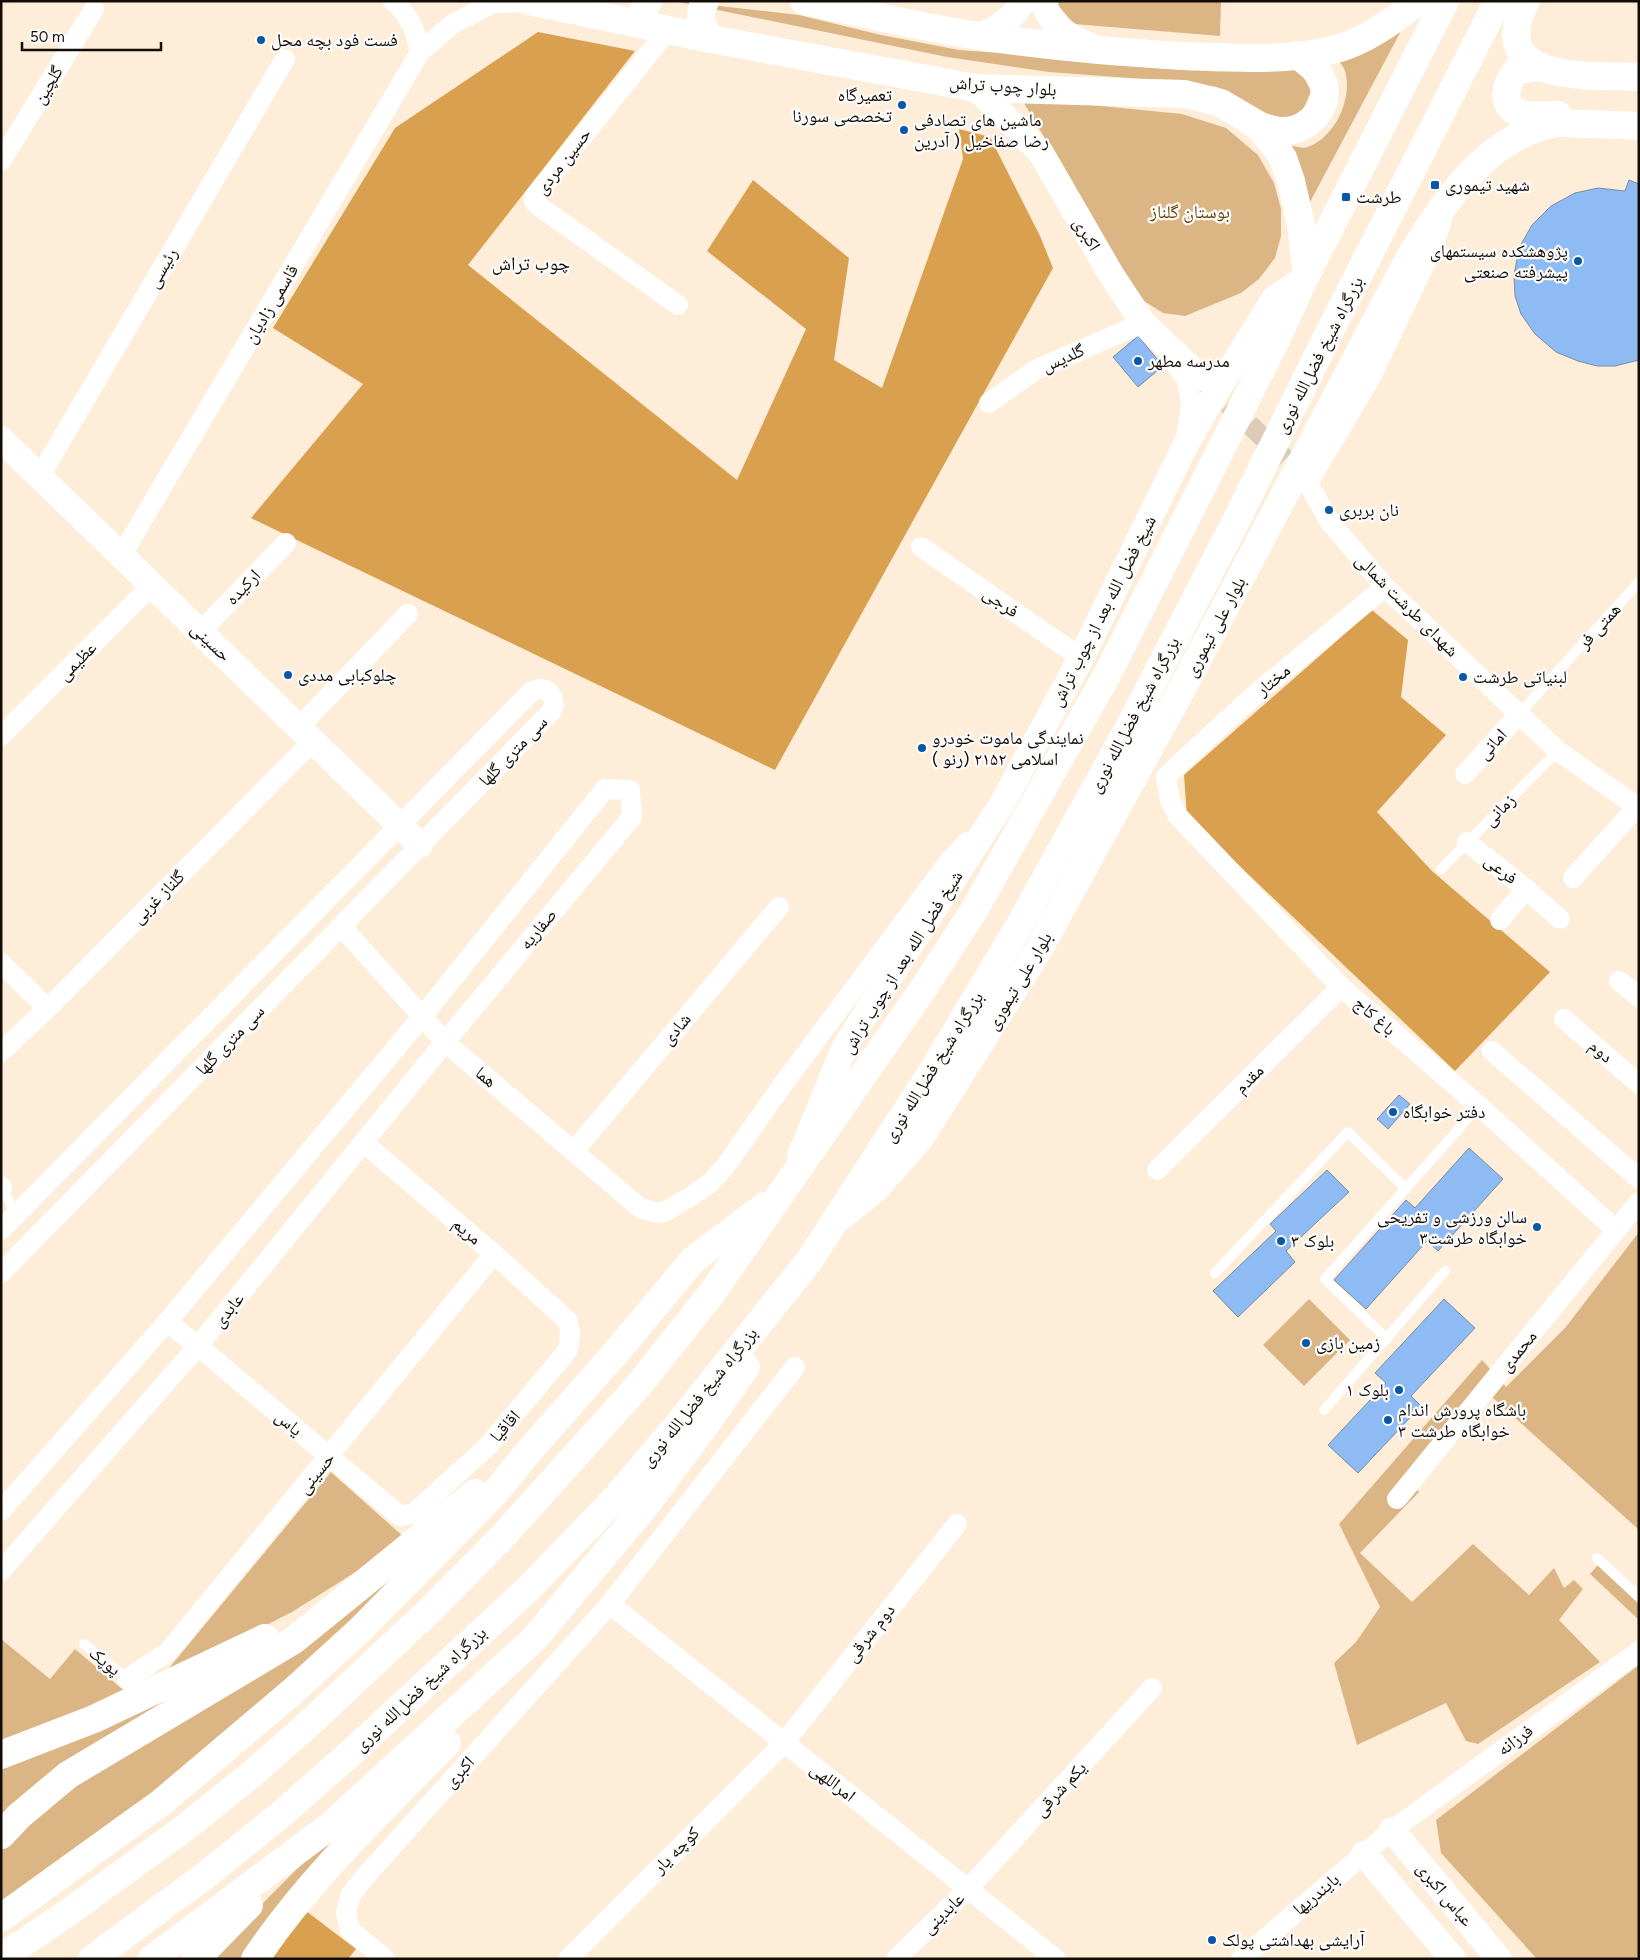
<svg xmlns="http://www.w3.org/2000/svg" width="1640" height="1960" font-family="Figtree,'Noto Naskh Arabic',sans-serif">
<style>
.green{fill:#dbb684}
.forest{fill:#d8a04f}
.building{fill:#8ebbf4;stroke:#798ca4}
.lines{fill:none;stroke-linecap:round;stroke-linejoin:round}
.minor-tunnel{stroke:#dbcbb8;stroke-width:20;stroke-dasharray:20 10;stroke-linecap:butt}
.service{stroke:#fff;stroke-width:10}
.minor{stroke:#fff;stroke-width:20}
.tertiary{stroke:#fff;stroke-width:26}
.secondary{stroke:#fff;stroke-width:28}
.trunk{stroke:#fff;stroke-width:28}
.poi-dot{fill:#0958a7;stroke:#fdfdfd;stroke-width:2}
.labels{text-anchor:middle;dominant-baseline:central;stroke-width:4.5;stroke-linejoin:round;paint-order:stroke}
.poi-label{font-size:18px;fill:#130c04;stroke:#fdfdfd;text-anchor:start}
.street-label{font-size:18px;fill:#130c04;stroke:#fdfdfd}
.park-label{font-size:18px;fill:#674200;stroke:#fdfdfd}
.neighbourhood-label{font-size:19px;fill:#130c04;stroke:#fdfdfd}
</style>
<rect width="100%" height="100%" fill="#feedd8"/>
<!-- green -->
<g class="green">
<path d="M674,1L799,15L881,35L959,50L1054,57L1292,67L1304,78L1311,91L1303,110L1289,119L1273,117L1240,98L1217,87L1183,82L1049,72L947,57Z"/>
<path d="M1059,1H1221L1220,36L1074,24L1058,5Z"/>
<path d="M1401,31L1310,202L1288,145C1294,146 1302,149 1308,147C1335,137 1353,99 1345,71C1344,67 1340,63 1337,58Z"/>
<path d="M1021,98L1182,114L1226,128L1258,155L1274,183L1281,209V236L1275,258L1259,279L1241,293L1185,316L1163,313L1144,301L1128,279Z"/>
<path d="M1639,1232V1530L1492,1397L1406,1477L1419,1492L1360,1553L1412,1602L1473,1544L1529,1595L1554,1568L1564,1588L1574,1580L1583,1589L1559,1620L1600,1662L1478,1744L1466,1741L1446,1703L1357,1745L1334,1663L1356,1642L1380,1607L1339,1524L1482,1360L1506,1387L1565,1328Z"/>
<path d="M1309,1299L1350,1340L1304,1386L1263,1345Z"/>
<path d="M331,1472L405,1538L362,1568L292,1612L160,1679Z"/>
<path d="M484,1498L213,1754L1,1909V1848L32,1816Z"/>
<path d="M1598,1565L1639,1604V1620L1590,1574Z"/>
<path d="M1,1639L50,1679L75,1649L128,1694L1,1746Z"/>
<path d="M1639,1665V1959H1537L1441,1853L1436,1820Z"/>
<path d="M217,1670L1,1822V1767Z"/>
<path d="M461,1716L244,1959H207L297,1869Z"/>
</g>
<!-- forest -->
<g class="forest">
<path d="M538,32L635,51L468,265L737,480L806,329L707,251L753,180L849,258L834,360L882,388L963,159L959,129L990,137L1040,236L1053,268L775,770L251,518L363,384L273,328L395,128Z"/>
<path d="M1372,610L1408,640L1401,697L1446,735L1377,812L1432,871L1550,972L1455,1071L1187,816L1184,775Z"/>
<path d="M306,1911L356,1949L348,1959H272Z"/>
</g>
<!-- building -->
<g class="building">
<path d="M1629,180L1639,184V360L1615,366H1597L1578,361L1556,352L1535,334L1521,314L1515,296L1514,275L1519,248L1532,225L1551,206L1575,193L1598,188L1625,191Z"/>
<path d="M1138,336L1163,366L1138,387L1113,357Z"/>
<path d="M1399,1095L1410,1104L1388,1129L1377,1119Z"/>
<path d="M1469,1148L1503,1179L1438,1251L1427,1241L1366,1309L1334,1280L1406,1200L1415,1208Z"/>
<path d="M1327,1170L1349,1192L1286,1251L1295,1262L1238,1317L1213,1291L1276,1231L1270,1224Z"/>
<path d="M1444,1299L1475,1328L1411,1396L1421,1406L1358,1473L1328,1445L1386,1383L1375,1373Z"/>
</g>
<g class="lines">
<!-- minor-tunnel -->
<path class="minor-tunnel" d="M1206,383L1305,478"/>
<!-- service -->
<g class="service">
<path d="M1519,714L1639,582"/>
<path d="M1441,869L1558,751"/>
<path d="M2,1188L16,1214"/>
<path d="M1215,1273L1348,1132L1406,1189"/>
<path d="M1387,1339L1325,1279L1457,1131L1478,1105"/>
<path d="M1324,1410L1445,1271"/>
<path d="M1597,1558L1639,1597"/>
<path d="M84,1644L127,1679"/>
</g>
<!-- minor -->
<g class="minor">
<path d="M393,1C411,17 415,29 420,52"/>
<path d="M668,30L535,196L534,200L536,204L678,305"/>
<path d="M1,161L94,9"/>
<path d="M1173,361L1187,379L1191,404L1186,437"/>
<path d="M989,403L1035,370L1143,323L1152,335"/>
<path d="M40,476L285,59"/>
<path d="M1305,478L1308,483L1370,379L1435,243L1443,216"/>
<path d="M1308,483L1330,522L1385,587L1558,751L1639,808"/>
<path d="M921,547L1081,658"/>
<path d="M121,556L420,52L454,23L493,3L531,2"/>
<path d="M1385,587L1259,691L1178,765L1166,777L1170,800L1177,815L1341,987L1478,1105L1616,1230"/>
<path d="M200,632L286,543"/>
<path d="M299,727L408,614"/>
<path d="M1,736L152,585"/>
<path d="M1465,774L1519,714"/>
<path d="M1467,842L1526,889L1500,920"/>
<path d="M1573,878L1637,807"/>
<path d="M1526,889L1560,919"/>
<path d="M341,926L445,1042L640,1208L658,1213L666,1211L692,1196L711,1182L724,1168L784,1083L950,860L967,842"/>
<path d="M1,963L43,1004H52"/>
<path d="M1619,981L1639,997"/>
<path d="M1564,1019L1639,1084"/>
<path d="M1492,1051L1639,1179"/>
<path d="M1,1052L52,1004L313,741"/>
<path d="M574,1151L779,907"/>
<path d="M1157,1170L1341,987"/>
<path d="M1,1186L2,1188"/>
<path d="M1,1230L531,692C543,686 552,689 554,704L551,712L1,1273"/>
<path d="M167,1322L198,1346L400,1516L413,1514L488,1446L568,1350L570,1335L568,1321L494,1254L364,1143"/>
<path d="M1397,1499L1639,1202"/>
<path d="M1,1511L167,1322L421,1018L605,789L630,790L632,817L445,1042L198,1346L1,1571"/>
<path d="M610,1604L1056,1959"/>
<path d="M127,1679L168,1652L494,1254"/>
<path d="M385,1959L350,1930L346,1912L351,1894L371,1870L610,1604L795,1367"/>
<path d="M568,1959L784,1743L957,1524"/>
<path d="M896,1959L968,1889L1152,1688"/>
<path d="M1241,1959L1392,1830L1639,1651"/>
</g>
<!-- tertiary -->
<g class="tertiary">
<path d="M1042,1C1053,29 1069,37 1095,48"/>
<path d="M978,36C998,29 1012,20 1023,1"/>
<path d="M976,88L1041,153L1112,276L1143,323L1201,378"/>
<path d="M1,439L420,845"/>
<path d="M800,1156L845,1046L1002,804L1081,658L1185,446L1207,407L1274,299L1304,279"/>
<path d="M1392,1830L1499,1959"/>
<path d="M1364,1854L1453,1959"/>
</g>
<!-- secondary -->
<g class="secondary">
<path d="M529,1L711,39L976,88L1185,94L1221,103L1257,125L1271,141L1283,158L1291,181L1301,225L1307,274"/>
<path d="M705,1C697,17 701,26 711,39"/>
<path d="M804,1C862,13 920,27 978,36C1046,46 1114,52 1182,56C1234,58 1289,62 1340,48C1369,39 1395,20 1418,1"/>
<path d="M1526,1C1484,84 1588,75 1639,77"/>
<path d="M634,23L643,12L648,1"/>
<path d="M1542,67L1517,70C1505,84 1499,107 1522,114C1534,117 1546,115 1558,115"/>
<path d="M1257,125C1266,128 1275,131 1284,131C1311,131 1335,101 1320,76C1315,67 1305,61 1297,55"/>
<path d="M840,1217L876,1188L920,1138L1039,949L1184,685L1410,257C1443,203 1485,139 1551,124C1559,122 1569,123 1578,124C1598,124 1618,125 1639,126"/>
</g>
<!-- trunk -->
<g class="trunk">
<path d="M1,1755L94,1719L265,1638"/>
<path d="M1,1835L19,1816L68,1775L294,1640L475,1493"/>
<path d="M1,1918L162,1802L292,1692L360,1630L494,1494L529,1451L612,1357L694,1259L765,1206"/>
<path d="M1,1958L66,1914L186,1827L252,1774L313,1720L431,1609L504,1535L638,1386L712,1293L923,989L973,912L1108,673L1275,342L1304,279L1445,1"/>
<path d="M92,1959L206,1875L285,1811L354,1750L528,1589L615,1499L681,1421L809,1261L933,1070L1021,923L1132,722L1234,525L1331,329L1498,1"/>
<path d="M152,1959L330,1826L534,1639L646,1505L704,1427L746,1367"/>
<path d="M196,1959L249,1905"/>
<path d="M255,1959C309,1879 380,1812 447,1743"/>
</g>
</g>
<!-- markers -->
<g class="poi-dot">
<circle cx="261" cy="40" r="5"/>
<circle cx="902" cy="105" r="5"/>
<circle cx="904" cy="130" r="5"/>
<rect x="1430" y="180" width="10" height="10" rx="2.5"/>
<rect x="1341" y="192" width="10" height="10" rx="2.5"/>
<circle cx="1578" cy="261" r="5"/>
<circle cx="1138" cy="361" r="5"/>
<circle cx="1329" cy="510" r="5"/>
<circle cx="288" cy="675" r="5"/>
<circle cx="1463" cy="677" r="5"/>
<circle cx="922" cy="748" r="5"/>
<circle cx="1393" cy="1112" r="5"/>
<circle cx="1537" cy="1227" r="5"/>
<circle cx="1281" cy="1241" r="5"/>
<circle cx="1306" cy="1343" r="5"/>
<circle cx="1399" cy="1390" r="5"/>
<circle cx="1388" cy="1420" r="5"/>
<circle cx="1212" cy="1940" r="5"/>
</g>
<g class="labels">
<!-- poi labels -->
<g class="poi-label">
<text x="271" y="40">فست فود بچه محل</text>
<text x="892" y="95" text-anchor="end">تعمیرگاه<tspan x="892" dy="21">تخصصی سورنا</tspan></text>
<text x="914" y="120">ماشین های تصادفی<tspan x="914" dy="21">رضا صفاخیل ( آدرین</tspan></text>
<text x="1445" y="185">شهید تیموری</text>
<text x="1356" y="197">طرشت</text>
<text x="1568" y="251" text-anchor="end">پژوهشکده سیستمهای<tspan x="1568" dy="21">پیشرفته صنعتی</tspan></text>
<text x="1148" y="361">مدرسه مطهر</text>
<text x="1339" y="510">نان بربری</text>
<text x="298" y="675">چلوکبابی مددی</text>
<text x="1473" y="677">لبنیاتی طرشت</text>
<text x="932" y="738">نمایندگی ماموت خودرو<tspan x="932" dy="21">( رنو) اسلامی ۲۱۵۲</tspan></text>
<text x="1403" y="1112">دفتر خوابگاه</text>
<text x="1527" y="1217" text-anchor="end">سالن ورزشی و تفریحی<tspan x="1527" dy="21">خوابگاه طرشت۳</tspan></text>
<text x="1291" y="1241">بلوک ۳</text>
<text x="1316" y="1343">زمین بازی</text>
<text x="1389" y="1390" text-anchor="end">بلوک ۱</text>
<text x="1398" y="1410">باشگاه پرورش اندام<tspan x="1398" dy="21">خوابگاه طرشت ۳</tspan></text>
<text x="1222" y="1940">آرایشی بهداشتی پولک</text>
</g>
<!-- street labels -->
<g class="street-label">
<text transform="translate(48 85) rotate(-59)">گلچین</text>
<text transform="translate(1003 86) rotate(4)">بلوار چوب‌ تراش</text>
<text transform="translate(563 161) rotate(-52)">حسین مردی</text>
<text transform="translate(1087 234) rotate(59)">اکبری</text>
<text transform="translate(162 268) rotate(-60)">رئیسی</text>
<text transform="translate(271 304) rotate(-59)">قاسمی زادیان</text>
<text transform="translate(1319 355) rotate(-63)">بزرگراه شیخ فضل‌الله نوری</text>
<text transform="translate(1063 358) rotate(-24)">گلدیس</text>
<text transform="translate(243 587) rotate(-46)">ارکیده</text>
<text transform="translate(1001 602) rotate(35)">فرجی</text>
<text transform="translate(1407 605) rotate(45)">شهدای طرشت شمالی</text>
<text transform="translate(1103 611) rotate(-63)">شیخ فضل الله بعد از چوب تراش</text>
<text transform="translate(1599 626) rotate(-48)">همتی فر</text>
<text transform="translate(1215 627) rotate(-62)">بلوار علی تیموری</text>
<text transform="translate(211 642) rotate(44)">حسینی</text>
<text transform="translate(77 661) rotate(-45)">عظیمی</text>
<text transform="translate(1273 680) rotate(-40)">مختار</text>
<text transform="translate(1134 715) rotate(-62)">بزرگراه شیخ فضل‌الله نوری</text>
<text transform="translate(1492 744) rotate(-48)">امانی</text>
<text transform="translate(513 751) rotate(-46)">سی متری گلها</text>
<text transform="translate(1499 810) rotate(-45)">زمانی</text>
<text transform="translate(1501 869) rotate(39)">فرعی</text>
<text transform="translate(158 897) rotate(-45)">گلناز غربی</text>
<text transform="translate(538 929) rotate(-50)">صفاریه</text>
<text transform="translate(902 962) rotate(-58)">شیخ فضل الله بعد از چوب تراش</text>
<text transform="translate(1019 981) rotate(-59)">بلوار علی تیموری</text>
<text transform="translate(1375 1016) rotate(41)">باغ کاج</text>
<text transform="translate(676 1029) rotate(-50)">شادی</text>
<text transform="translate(230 1040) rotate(-46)">سی متری گلها</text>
<text transform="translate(1601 1051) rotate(41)">دوم</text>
<text transform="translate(933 1067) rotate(-58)">بزرگراه شیخ فضل‌الله نوری</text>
<text transform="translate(486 1077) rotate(40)">هما</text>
<text transform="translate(1249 1079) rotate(-45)">مقدم</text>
<text transform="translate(467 1231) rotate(40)">مریم</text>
<text transform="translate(228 1310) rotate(-51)">عابدی</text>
<text transform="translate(1518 1351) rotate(-51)">محمدی</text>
<text transform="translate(699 1397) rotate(-51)">بزرگراه شیخ فضل‌الله نوری</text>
<text transform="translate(289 1423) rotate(40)">یاس</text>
<text transform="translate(505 1426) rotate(-49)">اقاقیا</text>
<text transform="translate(316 1473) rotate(-51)">حسینی</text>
<text transform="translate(870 1633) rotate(-52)">دوم شرقی</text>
<text transform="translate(105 1661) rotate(39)">پوپک</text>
<text transform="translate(420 1689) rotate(-43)">بزرگراه شیخ فضل‌الله نوری</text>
<text transform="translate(1515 1740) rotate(-36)">فرزانه</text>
<text transform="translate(459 1772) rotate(-48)">اکبری</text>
<text transform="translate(833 1782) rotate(38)">امراللهی</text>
<text transform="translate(1060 1789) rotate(-47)">یکم شرقی</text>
<text transform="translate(676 1850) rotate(-45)">کوچه یار</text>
<text transform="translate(1316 1894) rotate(-40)">بایندریها</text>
<text transform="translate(1445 1894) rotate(50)">عباس اکبری</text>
<text transform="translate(943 1913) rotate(-44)">عابدینی</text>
</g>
<!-- park labels -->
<g class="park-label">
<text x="1190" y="212">بوستان گلناز</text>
</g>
<!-- neighbourhood labels -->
<g class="neighbourhood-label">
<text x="531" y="263">چوب تراش</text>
</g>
</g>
<!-- border -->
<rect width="1640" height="1960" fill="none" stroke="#130c04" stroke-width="5"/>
<!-- scale -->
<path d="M22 42v8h139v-8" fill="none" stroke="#130c04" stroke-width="2.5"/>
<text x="30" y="42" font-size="15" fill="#130c04" stroke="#fdfdfd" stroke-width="4" paint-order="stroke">50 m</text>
</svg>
